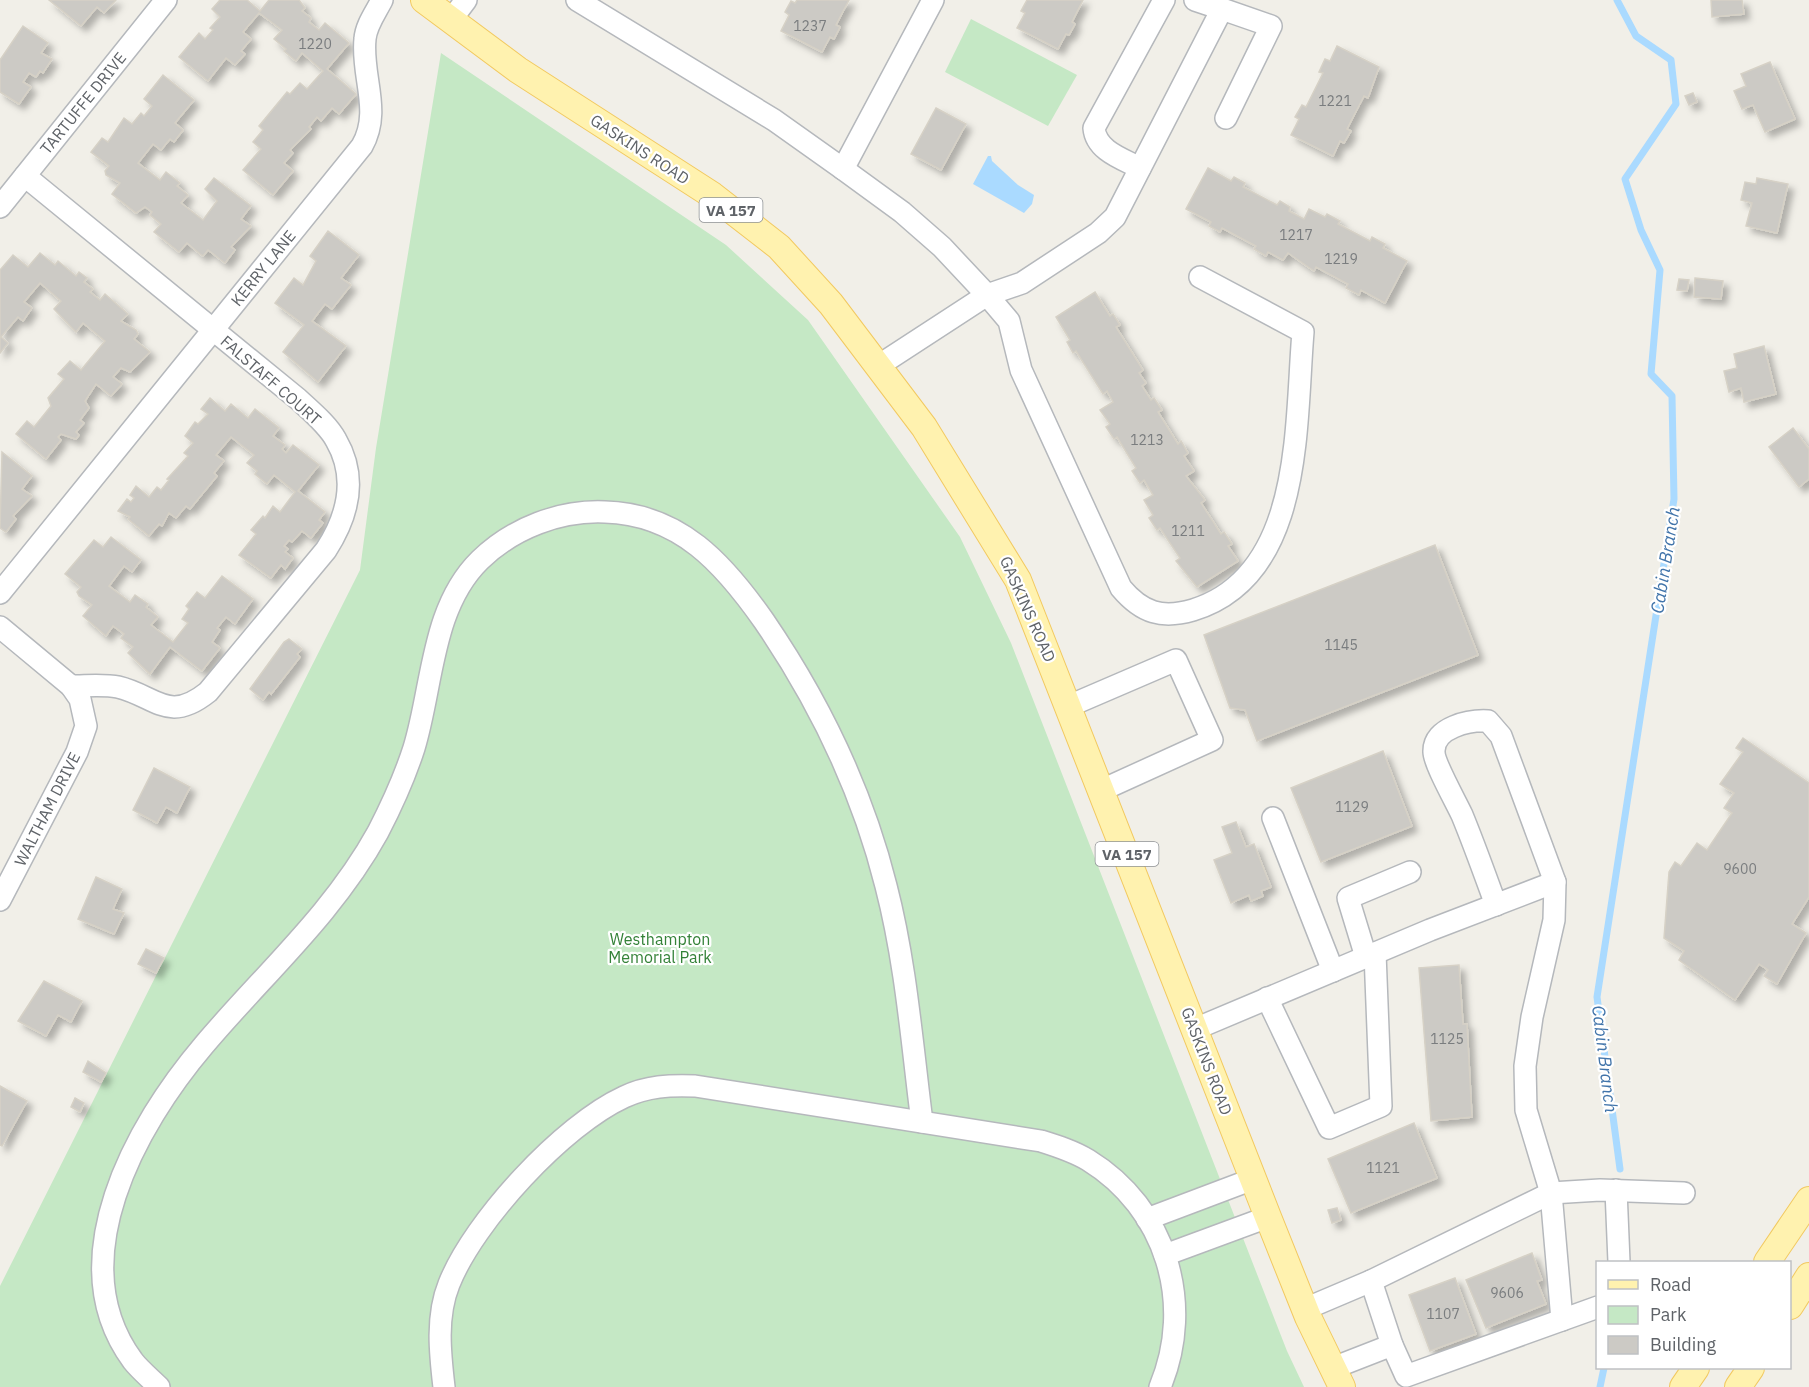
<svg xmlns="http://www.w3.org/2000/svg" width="1809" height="1387" font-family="'IBM Plex Sans',sans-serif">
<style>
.green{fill:#c5e8c5}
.water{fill:#aadaff}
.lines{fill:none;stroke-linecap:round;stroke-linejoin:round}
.stream{stroke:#aadaff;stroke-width:7}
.building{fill:#cccac5;stroke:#d6d1c6;stroke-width:1.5;filter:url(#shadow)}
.minor-casing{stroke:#b5b8bc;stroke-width:24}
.major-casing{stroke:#f2c960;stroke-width:28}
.minor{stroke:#fff;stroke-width:21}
.major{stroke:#fff2af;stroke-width:26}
.labels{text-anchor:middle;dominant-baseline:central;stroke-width:4.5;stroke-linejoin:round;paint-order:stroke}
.number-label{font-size:14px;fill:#7a7d7f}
.shield{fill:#fff;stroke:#8f9295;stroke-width:1.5}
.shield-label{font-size:15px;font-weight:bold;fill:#5f6368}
.street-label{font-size:16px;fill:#5f6368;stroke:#fff}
.park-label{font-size:16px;fill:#348238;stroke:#fff}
.water-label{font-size:18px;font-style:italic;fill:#4174aa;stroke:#fff}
</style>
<defs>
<filter id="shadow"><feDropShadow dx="5.5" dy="5.5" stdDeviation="3" flood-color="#0004"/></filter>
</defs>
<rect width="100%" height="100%" fill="#f1efe8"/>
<!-- green -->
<g class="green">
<path d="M971,19L1077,75L1048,126L945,72Z"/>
<path d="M441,53L726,245L808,320L960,537L1011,643L1287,1351L1304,1387H0V1286L360,570L376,448Z"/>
</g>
<!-- water -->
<path class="water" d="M988,156H991L992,161L1018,185L1034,195L1032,204L1024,213L973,184Z"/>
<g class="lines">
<!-- stream -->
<g class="stream">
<path d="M1617,0L1636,36L1671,60L1676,104L1625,179L1641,230L1660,270L1651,374L1672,396L1674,499L1597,997L1620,1169"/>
<path d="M1600,1387L1604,1368"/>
</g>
</g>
<!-- building -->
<g class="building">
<path d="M49,0H116L104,13L97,7L81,26Z"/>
<path d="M220,0H247L260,11L269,0H299L305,8L302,11L311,18L309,22L319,30L325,23L349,43L327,69L356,94L339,114L332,108L321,121L317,117L309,127L311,129L290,150L293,153L284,163L293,171L273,195L243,170L261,149L253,142L263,130L259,126L287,92L290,94L300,83L307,89L323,71L302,53L296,61L284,51L286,49L274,39L282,30L259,13L243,32L251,39L241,51L245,54L235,65L226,58L208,81L179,57L199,33L205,39L213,30L210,28L220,17L212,9Z"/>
<path d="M797,0H849L836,25L840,27L834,39L830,37L822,52L781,31L789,15L785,12L791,1L795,3Z"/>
<path d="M1027,0H1083L1072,22L1075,24L1069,35L1066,34L1058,49L1017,28L1025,13L1021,11Z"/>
<path d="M1711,0H1742L1744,14L1712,17Z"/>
<path d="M23,26L48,43L41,53L52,59L43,73L40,71L36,77L29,73L23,82L31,87L19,104L0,92V60Z"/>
<path d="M1337,46L1379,67L1368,98L1364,96L1347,129L1351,131L1344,143L1340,141L1333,156L1291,135L1299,119L1295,117L1302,105L1306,107L1323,73L1319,72L1325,59L1330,61Z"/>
<path d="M1770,62L1795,119L1765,132L1753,105L1742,109L1734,91L1746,86L1741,74Z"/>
<path d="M163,75L194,100L175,123L183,130L174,142L170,139L161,150L153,144L138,163L160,180L166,172L180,183L177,186L188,195L181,203L203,220L217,201L205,189L214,178L251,206L241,219L251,226L231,247L235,250L225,263L208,250L203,256L200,254L187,243L179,252L154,232L161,224L150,215L152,212L145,207L136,213L112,194L120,183L106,175L105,171L109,166L91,152L102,138L108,142L124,118L132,124L141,113L144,116L152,106L144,99Z"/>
<path d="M1693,93L1697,102L1689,105L1685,96Z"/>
<path d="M936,108L966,124L941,170L911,154Z"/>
<path d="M1208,168L1231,181L1234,177L1245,183L1243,187L1277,205L1280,201L1290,207L1289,211L1304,219L1309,209L1325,217L1327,214L1340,221L1338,224L1370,241L1372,237L1385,244L1383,248L1407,261L1385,303L1361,290L1359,295L1346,288L1348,284L1316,267L1314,271L1288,253L1283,260L1268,252L1266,256L1254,249L1256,246L1222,228L1220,232L1209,226L1211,222L1186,209Z"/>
<path d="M1757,178L1788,184L1777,233L1746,226L1752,203L1741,200L1745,182L1756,184Z"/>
<path d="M328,231L359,255L341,278L351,285L332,309L325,304L312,321L346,346L318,382L283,352L304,325L275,303L294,278L303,285L316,261L310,256Z"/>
<path d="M40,253L55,265L58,261L76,276L79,272L87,278L84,282L93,289L90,292L100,300L105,294L128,314L121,321L136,330L138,334L134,339L150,352L130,372L121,368L113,377L122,384L111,396L96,384L85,401L89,408L80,420L84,423L76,432L79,435L76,439L61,434L58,437L61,440L46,459L16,434L27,421L34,427L51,406L48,398L64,379L58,374L70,361L81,370L105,341L83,323L76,332L71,327L54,309L61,301L40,283L24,302L32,308L23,321L18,317L1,337L8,343L0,353V270L13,255L28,267Z"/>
<path d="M1695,278L1723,281L1721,299L1694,297Z"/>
<path d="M1679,279L1689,280L1687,291L1677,290Z"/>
<path d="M1095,292L1110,316L1113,314L1120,325L1116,327L1143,370L1139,373L1146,383L1142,386L1151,400L1154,398L1162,410L1158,412L1178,444L1181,441L1188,453L1184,456L1194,471L1186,476L1205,500L1201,503L1221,534L1224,532L1232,544L1228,546L1238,561L1197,587L1176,561L1180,558L1160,528L1157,530L1149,518L1153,515L1144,500L1153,495L1144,480L1140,483L1132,471L1136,468L1117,437L1114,439L1106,427L1110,424L1100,410L1113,402L1107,391L1103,394L1076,351L1073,353L1067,342L1070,340L1056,317Z"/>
<path d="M1764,346L1776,394L1744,402L1741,388L1729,392L1724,371L1737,368L1734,354Z"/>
<path d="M210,398L225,411L231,404L248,418L255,409L279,428L273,436L285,445L282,449L286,453L293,445L319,465L298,491L325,512L319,520L323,523L311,538L302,531L292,542L289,540L284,546L288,549L285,552L293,558L285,569L281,565L271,578L239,555L256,534L251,530L263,516L265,518L273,506L280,512L295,492L274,475L267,484L255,474L257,471L247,463L254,455L231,437L216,455L224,461L214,473L217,476L190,509L186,506L176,518L169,513L162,526L159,524L149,536L128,519L130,517L118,511L127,499L131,502L134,498L130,495L136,486L149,497L157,487L161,490L169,480L167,479L188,456L184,453L193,443L185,436L195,422L198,424L208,414L201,409Z"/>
<path d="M1793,428L1809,449V479L1799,487L1769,447Z"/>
<path d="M2,452L32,476L22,489L32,496L13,516L16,519L6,532L0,528Z"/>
<path d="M111,537L141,560L132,572L124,566L109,586L130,602L135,595L148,604L146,607L158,617L151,625L173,642L188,623L182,619L189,609L186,606L197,592L205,598L222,576L253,599L235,624L226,617L217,628L220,630L212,642L220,648L202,671L170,647L150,674L128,653L133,647L121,638L124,634L113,626L106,636L83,616L92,605L79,596L77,592L81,587L65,574L94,540L103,547Z"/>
<path d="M1435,545L1478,655L1257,741L1245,710L1230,708L1204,635Z"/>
<path d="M289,639L302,649L297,654L300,657L271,694L269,692L263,700L250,689L284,642Z"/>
<path d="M1743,738L1809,783V897L1792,924L1806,933L1777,984L1764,976L1768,970L1759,964L1735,1000L1679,960L1684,951L1664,938L1669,872L1675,862L1681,866L1697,843L1707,850L1732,813L1724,808L1734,793L1720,784L1743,752L1736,748Z"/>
<path d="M1383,751L1412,826L1321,862L1291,788Z"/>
<path d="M154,768L190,787L177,813L166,807L157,823L133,810Z"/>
<path d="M1236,822L1246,847L1254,844L1271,887L1261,891L1263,896L1251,901L1249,895L1231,903L1214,860L1232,853L1222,827Z"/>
<path d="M96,877L122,889L113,909L124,913L114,934L78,919Z"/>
<path d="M146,949L164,958L156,973L138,964Z"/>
<path d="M1459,965L1463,1024H1467L1472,1117L1431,1121L1419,968Z"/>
<path d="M44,981L82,1001L71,1022L58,1015L46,1036L18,1021Z"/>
<path d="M88,1061L106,1073L101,1082L83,1072Z"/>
<path d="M0,1086L27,1101L2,1146L0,1145Z"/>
<path d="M75,1098L84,1103L80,1112L71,1107Z"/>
<path d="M1414,1123L1437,1178L1351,1213L1328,1159Z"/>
<path d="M1337,1208L1341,1220L1332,1223L1328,1210Z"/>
<path d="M1532,1253L1542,1280L1537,1281L1546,1304L1486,1328L1466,1280Z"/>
<path d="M1455,1278L1476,1334L1430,1351L1409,1295Z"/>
</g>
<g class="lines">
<!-- minor casing -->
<g class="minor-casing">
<g id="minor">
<path d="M577,0L774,120L843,169L902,212L942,247L987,295L1009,321L1021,370L1121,588C1142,613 1162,619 1193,610C1304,576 1295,425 1303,332L1200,277"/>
<path d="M1222,9L1271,26L1226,118"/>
<path d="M451,20L466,0"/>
<path d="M1140,168C1123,159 1096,151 1094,128L1164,0"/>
<path d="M843,169L933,0"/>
<path d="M25,176L298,399C311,411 328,425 336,440C358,478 348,516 326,550L208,692C168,724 156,696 118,687C104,684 86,686 71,686"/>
<path d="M0,207L166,0"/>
<path d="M878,366L987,295L1022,283L1098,233L1115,217L1222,9L1195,0"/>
<path d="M0,593L362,146C382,111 361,76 365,39C366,25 376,12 382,0"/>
<path d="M0,627L71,686L80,699L86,726L77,752L0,900"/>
<path d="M1069,706L1176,660L1212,740L1102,790"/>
<path d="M1273,818L1333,971"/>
<path d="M1496,905C1485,875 1474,844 1462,815C1456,802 1434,763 1434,752C1433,727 1470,720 1488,721L1501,736L1555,882L1554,920L1532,1017L1525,1066L1526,1110L1551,1193L1562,1320"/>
<path d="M1366,957L1348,898L1410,872"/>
<path d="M1267,998L1329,1128L1381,1106L1375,953"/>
<path d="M1195,1029L1430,930L1555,882"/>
<path d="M1616,1190L1619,1262"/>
<path d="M1147,1219L1253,1179"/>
<path d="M1165,1255L1268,1217"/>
<path d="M1371,1281L1392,1345"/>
<path d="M1305,1309L1371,1281L1551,1193L1600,1190L1684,1193"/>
<path d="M1333,1368L1392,1345L1406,1376L1598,1307"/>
<path d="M159,1387C151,1379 140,1370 133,1361C59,1261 136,1125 204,1045C263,975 333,914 378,832C392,805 405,776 414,748C433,686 431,608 480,560C513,528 560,510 605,512C680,514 724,564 764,621C820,703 862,790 886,886C906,963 912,1044 922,1122"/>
<path d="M444,1387C440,1353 436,1316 449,1284C474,1221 563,1125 624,1097C647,1086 670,1085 695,1086L1041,1141C1057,1146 1073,1151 1088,1160C1166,1208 1195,1303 1160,1387"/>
</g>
</g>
<!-- major casing -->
<g class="major-casing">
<g id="major">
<path d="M424,0L518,70L712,195L779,247L831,304L924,427L1018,580L1268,1217L1308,1317L1342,1387"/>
<path d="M1767,1262L1809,1200"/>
<path d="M1790,1306L1809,1276"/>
<path d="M1683,1387L1696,1368"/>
<path d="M1738,1387L1751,1368"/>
</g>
</g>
<!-- minor -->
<use href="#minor" class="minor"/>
<!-- major -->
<use href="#major" class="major"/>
</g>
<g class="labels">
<!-- number labels -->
<g class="number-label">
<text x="810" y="26">1237</text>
<text x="315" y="44">1220</text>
<text x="1335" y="101">1221</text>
<text x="1296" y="235">1217</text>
<text x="1341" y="259">1219</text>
<text x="1147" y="440">1213</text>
<text x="1188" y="531">1211</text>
<text x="1341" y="645">1145</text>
<text x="1352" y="807">1129</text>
<text x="1740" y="869">9600</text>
<text x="1447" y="1039">1125</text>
<text x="1383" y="1168">1121</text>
<text x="1507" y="1293">9606</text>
<text x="1443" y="1314">1107</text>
</g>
<!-- shield labels -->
<g class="shield">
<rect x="699.5" y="198" width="63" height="24" rx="4.5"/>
<rect x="1095.5" y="842" width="63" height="24" rx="4.5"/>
</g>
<g class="shield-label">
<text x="731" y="210">VA 157</text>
<text x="1127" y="854">VA 157</text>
</g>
<!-- street labels -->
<g class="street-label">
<text transform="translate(83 103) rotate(-51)">TARTUFFE DRIVE</text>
<text transform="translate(640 149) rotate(33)">GASKINS ROAD</text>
<text transform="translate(263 268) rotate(-51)">KERRY LANE</text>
<text transform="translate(271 380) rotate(41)">FALSTAFF COURT</text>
<text transform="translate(1028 609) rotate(66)">GASKINS ROAD</text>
<text transform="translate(47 809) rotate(-63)">WALTHAM DRIVE</text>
<text transform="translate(1207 1061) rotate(69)">GASKINS ROAD</text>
</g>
<!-- park labels -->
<g class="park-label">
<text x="660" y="939">Westhampton<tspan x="660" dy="18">Memorial Park</tspan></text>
</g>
<!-- water labels -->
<g class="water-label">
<text transform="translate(1665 560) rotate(-81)">Cabin Branch</text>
<text transform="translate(1605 1059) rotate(83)">Cabin Branch</text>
</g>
</g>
<!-- legend -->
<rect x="1596" y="1261" width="195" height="108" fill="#ffffff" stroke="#bfc1c3" stroke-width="1.5"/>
<rect x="1608" y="1280" width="30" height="9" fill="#fff2af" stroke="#bfc1c3" stroke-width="1.5"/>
<text x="1650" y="1291" font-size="18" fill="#5f6368">Road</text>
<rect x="1608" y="1306" width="30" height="18" fill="#c5e8c5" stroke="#bfc1c3" stroke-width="1.5"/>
<text x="1650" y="1321" font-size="18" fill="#5f6368">Park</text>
<rect x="1608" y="1336" width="30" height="18" fill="#cccac5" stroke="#bfc1c3" stroke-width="1.5"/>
<text x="1650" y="1351" font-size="18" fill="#5f6368">Building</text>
</svg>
